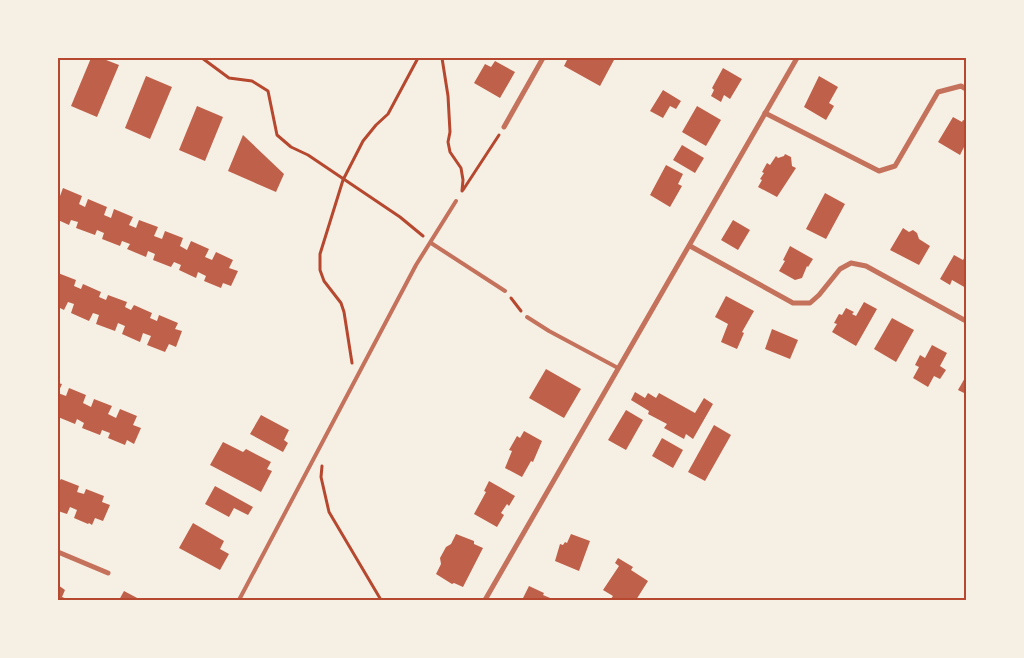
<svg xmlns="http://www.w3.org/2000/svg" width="1024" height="658" font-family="Arial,sans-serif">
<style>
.building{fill:#bf614a}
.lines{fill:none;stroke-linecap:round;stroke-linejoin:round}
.path{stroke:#b5482f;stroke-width:3}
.service{stroke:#c5725c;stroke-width:4}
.minor{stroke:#c5725c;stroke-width:5}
.neatline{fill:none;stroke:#b5482f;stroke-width:2}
</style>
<rect width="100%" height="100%" fill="#f6efe4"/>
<!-- building -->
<g class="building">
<path d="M91,58H101L119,65L97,117L71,106Z"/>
<path d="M568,58H610L614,60L600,86L564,66Z"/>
<path d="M495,61L515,72L500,98L474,83L485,64L491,67Z"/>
<path d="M723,68L742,79L730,99L724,95L721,102L711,96L714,90L712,88Z"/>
<path d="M146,76L172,87L150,139L125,128Z"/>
<path d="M819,76L838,87L829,103L834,106L826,120L804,107Z"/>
<path d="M663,90L681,101L676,109L670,106L663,118L650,111Z"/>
<path d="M197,106L223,117L205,161L179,150Z"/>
<path d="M697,106L721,120L706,146L682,132Z"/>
<path d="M953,117L962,122L963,120L966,121V143L960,155L938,142Z"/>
<path d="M243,135L284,174L276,192L228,171Z"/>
<path d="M682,145L704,158L695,173L673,160Z"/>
<path d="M785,154L791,157L792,166L796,168L777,197L758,187L762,180L760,179L764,173L762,172L767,163L770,165L776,156L778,158L784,156Z"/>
<path d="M666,165L683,174L678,184L682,186L670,207L650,195Z"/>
<path d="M63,188L82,196L79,204L85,207L88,199L107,207L104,215L111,218L114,209L133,217L129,225L136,228L139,220L158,227L154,236L162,239L165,231L183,238L180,246L187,250L191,241L209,249L205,257L212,260L216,252L233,260L229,268L238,271L231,286L223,283L221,288L204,281L206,276L198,272L196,278L179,270L181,265L174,262L171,267L153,260L155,254L148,251L146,257L127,249L130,244L122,241L120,246L102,239L104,233L97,230L95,235L76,228L78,222L71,220L69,225L58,220V196H60Z"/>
<path d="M825,193L845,204L826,239L806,229Z"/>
<path d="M733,220L750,230L738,250L721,240Z"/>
<path d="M903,228L909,232L913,230L917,233L919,239L930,246L919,265L890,250Z"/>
<path d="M790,246L813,259L808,267L807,266L802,278L795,280L779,271L785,261L783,260Z"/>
<path d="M966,254V288L952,280L950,285L940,279L954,255L963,260Z"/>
<path d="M58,273L76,280L74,286L81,289L83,284L101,292L99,297L106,300L108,295L127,302L125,307L131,310L134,305L152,313L150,318L157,321L159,315L178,323L175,329L182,331L176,347L169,344L165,352L147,345L151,336L143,333L140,342L122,334L125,326L118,323L115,331L96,324L99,315L93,313L89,321L71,313L74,304L68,302L64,310L58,307Z"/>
<path d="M726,296L754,311L742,332L744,333L737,349L721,342L728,324L715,317Z"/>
<path d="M864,302L877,309L856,346L832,332L837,324L834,323L839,314L842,315L846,308L854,312L852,314L856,316Z"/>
<path d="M892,318L914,330L896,362L874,349Z"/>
<path d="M772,329L798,340L790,359L765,349Z"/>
<path d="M932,345L947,353L940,366L946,370L940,379L934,376L928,387L913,378L919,367L915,365L920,355L925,358Z"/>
<path d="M546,369L581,389L564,418L529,398Z"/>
<path d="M966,376V394L958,390Z"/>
<path d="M58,383L62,384L58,393L66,396L69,388L86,395L83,403L91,407L94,399L112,406L108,414L116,418L120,409L137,416L133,425L141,428L134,444L127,440L125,445L108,438L110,433L102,430L100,435L82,428L84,423L77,419L75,424L58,417L59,412L58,411Z"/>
<path d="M635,392L645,398L648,393L656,398L659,393L695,413L704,398L713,404L693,439L686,434L684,439L664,428L667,424L648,414L649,411L631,400Z"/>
<path d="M626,410L643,420L626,450L608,440Z"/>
<path d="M261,415L289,430L284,440L288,443L283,452L250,434Z"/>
<path d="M714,425L731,435L705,481L688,472Z"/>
<path d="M524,431L542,441L533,462L531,461L522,477L505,468L512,451L509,450L517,436L520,438Z"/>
<path d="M662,438L683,450L673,468L652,456Z"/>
<path d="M223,442L243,452L246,449L271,462L267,469L272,471L261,492L210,465Z"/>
<path d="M61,479L79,486L77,492L84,494L86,489L104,496L102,502L110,505L103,521L95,518L92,525L89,523L88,524L74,518L77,510L70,507L67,514L58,511V483Z"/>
<path d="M489,481L515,496L509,506L507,504L501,513L504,515L497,527L474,514L486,492L484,491Z"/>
<path d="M215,486L253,507L248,515L234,508L229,517L205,504Z"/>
<path d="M193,523L224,541L220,549L229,554L220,570L179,548Z"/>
<path d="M456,534L474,541V544L483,548L463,587L454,583L452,584L436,574L441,564L440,558L446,547L451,544Z"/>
<path d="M571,534L590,541L579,571L555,561L560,544L563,545L565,542L567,543Z"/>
<path d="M618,558L633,567L631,570L648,581L636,600H610L613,596L603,590L619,566L615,563Z"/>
<path d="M58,585L65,590L62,597L70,600H58Z"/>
<path d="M529,586L544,593L543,595L555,600H522Z"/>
<path d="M124,591L141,600H119Z"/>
</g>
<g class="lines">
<!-- path -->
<g class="path">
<path d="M202,58L229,78L252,81L268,91L277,135L291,147L308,155L400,217L423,236"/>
<path d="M442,58L448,96L450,132L448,142L450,152L461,168L463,180L462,191"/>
<path d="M463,190L499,135"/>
<path d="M511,298L521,311"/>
<path d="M352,363L344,312L341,303L324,281L320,270V254L343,180L363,141L376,125L388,114L418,58"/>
<path d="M322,466L321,477L329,512L381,600"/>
</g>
<!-- service -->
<g class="service">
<path d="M431,243L505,291"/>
<path d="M527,317L549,331L618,368"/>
<path d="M239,600L416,265L456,201"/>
</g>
<!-- minor -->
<g class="minor">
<path d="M765,113L879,171L895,166L938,92L961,86L966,89"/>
<path d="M504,127L543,58"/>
<path d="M690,246L793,303H810L819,295L840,269L851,263L866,266L966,321"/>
<path d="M58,552L108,573"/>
<path d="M485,600L797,58"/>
</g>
</g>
<!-- border -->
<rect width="1024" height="658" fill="none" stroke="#f6efe4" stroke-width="118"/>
<rect x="59" y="59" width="906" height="540" class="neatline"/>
</svg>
